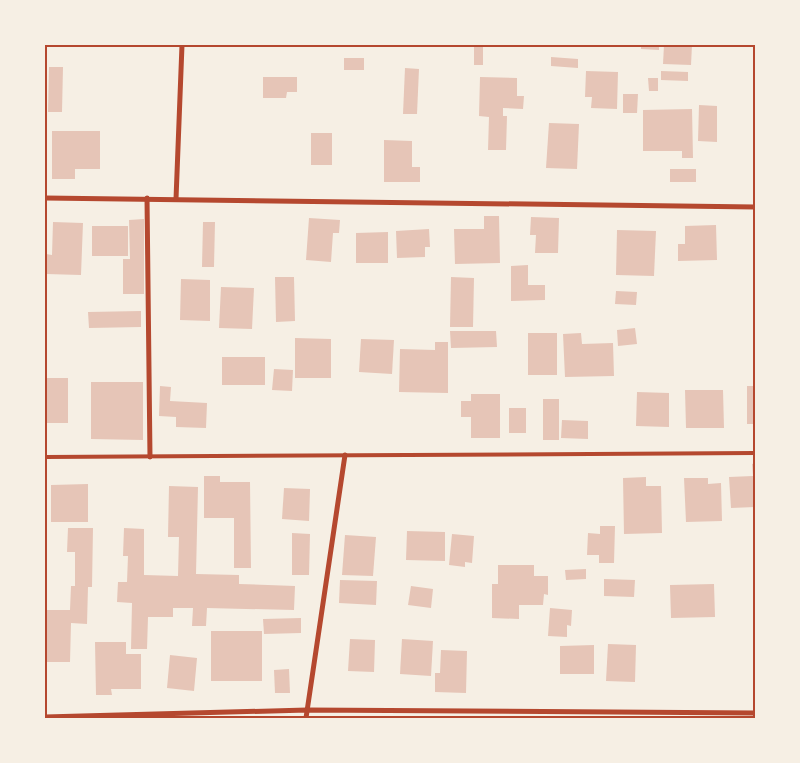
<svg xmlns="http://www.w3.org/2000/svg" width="800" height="763" font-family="'DM Sans',sans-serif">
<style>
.building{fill:#e6c5b7}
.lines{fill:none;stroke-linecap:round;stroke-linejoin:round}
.service{stroke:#b5482f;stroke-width:4}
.minor{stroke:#b5482f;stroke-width:5}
.neatline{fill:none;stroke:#b5482f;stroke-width:2}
</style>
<rect width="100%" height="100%" fill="#f6efe4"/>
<!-- building -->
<g class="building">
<rect x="474" y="45" width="9" height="20"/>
<path d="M641,45H659V50L641,49Z"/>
<path d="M664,45H692L691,65L663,64Z"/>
<path d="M551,57L578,59V68L551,66Z"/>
<rect x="344" y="58" width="20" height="12"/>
<path d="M49,67H63L62,112H48Z"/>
<path d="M405,68L419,69L417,114H403Z"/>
<path d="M586,71L618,72L617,109L591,108L592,97H585Z"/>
<path d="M661,71L688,72V81L661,80Z"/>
<path d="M263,77H297V92H287L286,98H263Z"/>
<path d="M480,77L517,78V96H524L523,109L503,108V116H507L506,150H488L489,117L479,116Z"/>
<path d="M648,78H658V91H649Z"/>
<path d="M623,94H638L637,113H623Z"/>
<path d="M699,105L717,106V142L698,141Z"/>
<path d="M692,109L693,158H682V151H643V110Z"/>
<path d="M549,123L579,124L577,169L546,168Z"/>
<path d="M52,131H100V169H75V179H52Z"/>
<rect x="311" y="133" width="21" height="32"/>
<path d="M384,140L412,141V167H420V182H384Z"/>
<rect x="670" y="169" width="26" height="13"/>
<path d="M484,216H499L500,263L455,264L454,229H484Z"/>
<path d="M531,217L559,218L558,253H535L536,235H530Z"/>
<path d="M309,218L340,220L339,233H333L331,262L306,260Z"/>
<path d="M144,219V294H123V259H130L129,220Z"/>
<path d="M53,222L83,223L81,275L46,274V254L52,255Z"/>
<path d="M203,222H215L214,267H202Z"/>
<path d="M716,225L717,260L678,261V244H685V226Z"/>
<rect x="92" y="226" width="36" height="30"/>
<path d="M429,229L430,247H425V257L397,258L396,231Z"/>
<path d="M617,230L656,231L654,276L616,275Z"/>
<path d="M388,232V263H356V233Z"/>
<path d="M528,265V285H545V300L511,301V266Z"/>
<path d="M275,277H294L295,321L276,322Z"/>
<path d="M451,277L474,278L473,327H450Z"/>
<path d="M181,279L210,280V321L180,320Z"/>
<path d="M221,287L254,288L252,329L219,328Z"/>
<path d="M616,291L637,292L636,305L615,304Z"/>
<path d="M141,311V327L89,328L88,312Z"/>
<path d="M635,328L637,344L618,346L617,330Z"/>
<path d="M450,331H496L497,347L451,348Z"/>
<rect x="528" y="333" width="29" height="42"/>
<path d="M581,333L582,344L613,343L614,376L565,377L563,334Z"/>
<path d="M295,338L331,339V378H295Z"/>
<path d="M361,339L394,340L392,374L359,372Z"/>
<path d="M435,342H448V393L399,392L400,349L435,350Z"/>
<rect x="222" y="357" width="43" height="28"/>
<path d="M274,369L293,370L292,391L272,390Z"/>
<rect x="45" y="378" width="23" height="45"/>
<path d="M91,382H143V440L91,439Z"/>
<path d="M160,386L171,387L170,401L207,403L206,428L176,427V417L159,416Z"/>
<rect x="747" y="386" width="8" height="38"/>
<path d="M685,390H723L724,428H686Z"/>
<path d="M637,392L669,393V427L636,426Z"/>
<path d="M471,394H500V438H471V417H461V401H471Z"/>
<rect x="543" y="399" width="16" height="41"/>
<rect x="509" y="408" width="17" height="25"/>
<path d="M562,420L588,421V439L561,438Z"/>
<path d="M755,463V507L731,508L729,477L753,476L752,464Z"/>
<path d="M204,476H220V482H250L251,568H234V518H204Z"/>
<path d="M646,477V486H661L662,533L624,534L623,478Z"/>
<path d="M684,478H708V484L721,483L722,521L686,522Z"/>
<path d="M88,484V522H51V485Z"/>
<path d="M169,486L198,487L196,574L239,575V584L295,586L294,610L207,608L206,626H192L193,608H173V617H148L147,649H131L132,603L117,602L118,582H127L128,556H123L124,528L144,529V575L178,576L179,537H168Z"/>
<path d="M284,488L310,489L309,521L282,519Z"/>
<path d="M600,526H615L614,563H599V555H587L588,533L600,534Z"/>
<path d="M68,528H93L92,587H88L87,624L71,623L70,662H45V610H70L71,586H75V552H67Z"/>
<path d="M407,531L445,532V561L406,560Z"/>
<path d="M292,533L310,534L309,575H292Z"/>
<path d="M452,534L474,536L472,563L465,562V567L449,565Z"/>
<path d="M345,535L376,537L373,576L342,575Z"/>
<path d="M498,565H534V576H548V595L544,594L543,605H519V619L492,618V584H498Z"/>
<path d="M586,569V579L566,580L565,570Z"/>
<path d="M604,579L635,580L634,597L604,596Z"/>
<path d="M340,580L377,581L376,605L339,603Z"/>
<path d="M714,584L715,617L671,618L670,585Z"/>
<path d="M411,586L433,589L431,608L408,605Z"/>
<path d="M550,608L572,610L571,626L567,625V637L548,636Z"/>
<path d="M301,618V633L264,634L263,619Z"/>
<rect x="211" y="631" width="51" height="50"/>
<path d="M350,639L375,640L374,672L348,671Z"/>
<path d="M402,639L433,641L431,676L400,674Z"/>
<path d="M95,642H126V654H141V689H111L112,695H96Z"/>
<path d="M608,644L636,645L635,682L606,681Z"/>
<path d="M594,645V674H560V646Z"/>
<path d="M441,650L467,651L466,693L435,692V673H440Z"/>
<path d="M170,655L197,658L194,691L167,688Z"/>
<path d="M289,669L290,693H275L274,670Z"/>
</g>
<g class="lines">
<!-- service -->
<path class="service" d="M45,457L755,453"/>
<!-- minor -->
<g class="minor">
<path d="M45,198L755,207"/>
<path d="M147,198L150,457"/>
<path d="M176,199L182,45"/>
<path d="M45,717L307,710L755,713"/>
<path d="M306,718L345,455"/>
</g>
</g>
<!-- border -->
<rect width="800" height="763" fill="none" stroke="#f6efe4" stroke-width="92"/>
<rect x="46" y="46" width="708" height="671" class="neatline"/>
</svg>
